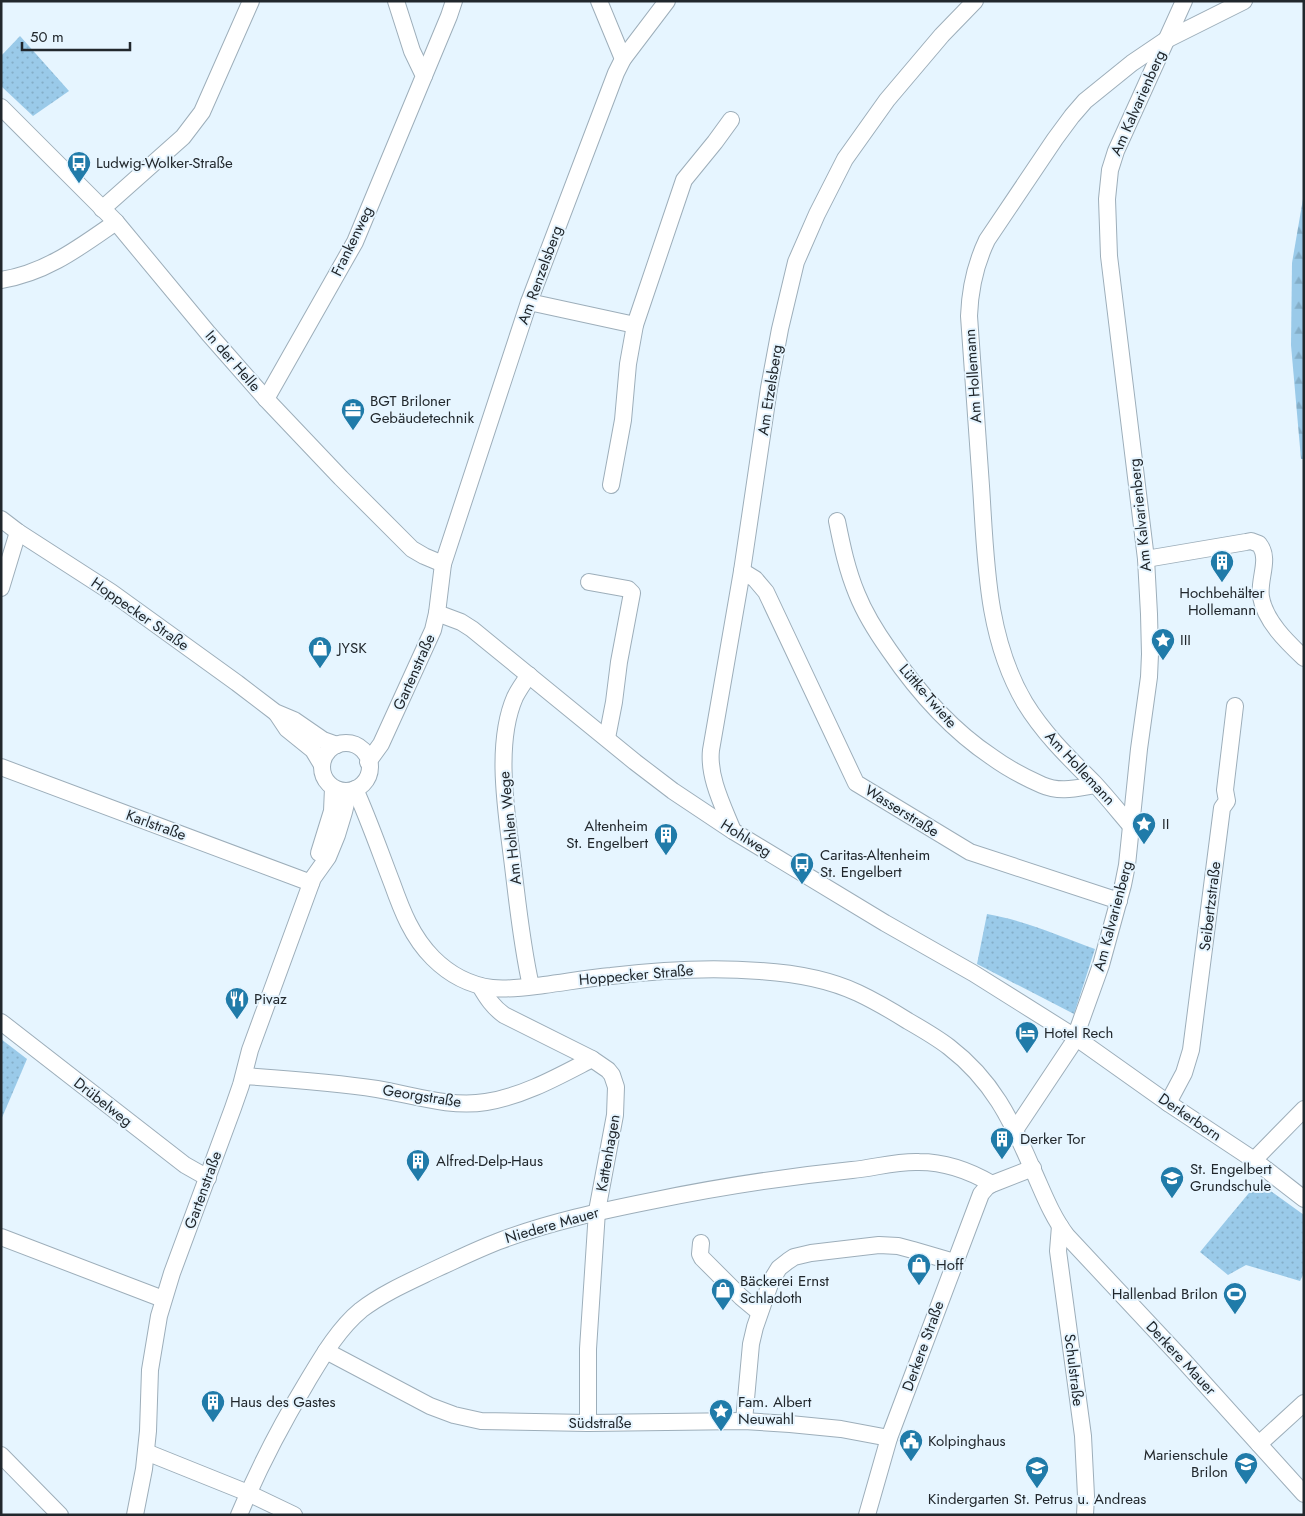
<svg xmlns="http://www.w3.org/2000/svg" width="1305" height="1516" font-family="Jost,sans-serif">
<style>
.forest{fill:url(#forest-firs)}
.park{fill:url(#park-dots)}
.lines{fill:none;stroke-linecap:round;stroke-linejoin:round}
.minor-casing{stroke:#9daeba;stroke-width:18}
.minor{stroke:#fff;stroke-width:16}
.labels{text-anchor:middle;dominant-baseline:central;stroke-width:4;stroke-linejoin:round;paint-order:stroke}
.street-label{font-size:15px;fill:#21272c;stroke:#e6f5ff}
.poi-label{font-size:15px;fill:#21272c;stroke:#e6f5ff;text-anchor:start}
</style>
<defs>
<pattern id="forest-firs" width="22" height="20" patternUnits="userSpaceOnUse" patternTransform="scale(1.25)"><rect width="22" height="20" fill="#9acae9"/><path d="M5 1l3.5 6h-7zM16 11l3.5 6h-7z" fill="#84aec8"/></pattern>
<pattern id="park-dots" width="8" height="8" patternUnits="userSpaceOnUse" patternTransform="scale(1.25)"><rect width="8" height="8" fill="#9acae9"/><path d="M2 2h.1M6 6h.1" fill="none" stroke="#84aec8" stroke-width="1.8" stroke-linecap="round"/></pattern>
</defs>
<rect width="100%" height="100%" fill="#e6f5ff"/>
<!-- forest -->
<path class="forest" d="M1304,193V459H1301L1291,345L1292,263Z"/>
<!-- park -->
<g class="park">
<path d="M20,36L69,91L33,116L1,86V56Z"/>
<path d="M987,914C1023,920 1060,936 1095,949L1074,1014L977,964Z"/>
<path d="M1,1039L27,1059L1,1120Z"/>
<path d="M1258,1182L1304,1215V1273L1300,1281L1246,1265L1228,1275L1200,1252Z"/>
</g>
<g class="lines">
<!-- minor casing -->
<g class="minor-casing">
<g id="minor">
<path d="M599,1L623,59"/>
<path d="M424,76L449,16L454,1"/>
<path d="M1,107L116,222L208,333L266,399L341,478L412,549L424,556L443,564"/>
<path d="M102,209L183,137L202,112L251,1"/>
<path d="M1,280C46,273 80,247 116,222"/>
<path d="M529,302L635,325"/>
<path d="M266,399L355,242L424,76L412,51L396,1"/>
<path d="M611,485L623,420L628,364L635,325L684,180L715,142L731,120"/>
<path d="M1,519L18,532L111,592L237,683L275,712L294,720L323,740L337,745"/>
<path d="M837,521C842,546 847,570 857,594C865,614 877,633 889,650C917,691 950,729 992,757C1007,768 1024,777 1042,785C1060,793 1077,788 1095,785"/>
<path d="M1146,559L1246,542L1251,541L1259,544C1271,559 1258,579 1261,597C1265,621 1287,642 1304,658"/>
<path d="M742,571L755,579L766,592L856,783L970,852L1119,901"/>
<path d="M589,582L628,589L632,593L619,662L614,702L607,738"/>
<path d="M1,588L18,532"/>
<path d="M437,613L461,622L472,629L635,762L673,791L733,831L885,923L973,973L1075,1037L1168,1103L1254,1160L1304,1199"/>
<path d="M529,675C524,682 519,689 515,697C494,745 507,815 513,866C518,907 522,947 531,986"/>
<path d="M277,714L287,729L313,750L322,765"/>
<circle cx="346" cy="767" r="24"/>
<path d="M368,762L381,744L433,630L437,613L443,564L529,302L616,73L623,59L667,1"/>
<path d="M1,767L311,883"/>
<path d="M355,789C369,820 380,852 392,883C402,911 412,937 433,958C449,974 469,985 492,988C509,990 527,987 544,985C567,982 589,978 611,976C660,970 711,967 760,971C793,973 828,979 858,993C875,1001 892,1011 908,1021C922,1029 936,1037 949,1047C992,1080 1011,1119 1032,1168C1043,1192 1051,1215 1067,1236L1183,1360L1304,1494"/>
<path d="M1131,826C1119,812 1107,797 1094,783C1069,758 1044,734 1025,703C986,637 986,561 981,486C977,430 973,373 969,316C970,289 975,265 987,240L1055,139L1072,116L1085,101L1132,63L1166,40L1244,1"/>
<path d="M733,831C723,806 708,777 711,750L742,571L769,388L780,329L796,262L817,214L845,159L887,100L942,35L975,1"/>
<path d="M319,853L332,811L333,788"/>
<path d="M480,986C487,998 493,1007 504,1015L592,1059L608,1070L612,1075L616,1087L615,1115L597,1211L588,1349V1423"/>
<path d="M1,1022L185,1165L208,1178"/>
<path d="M244,1076C288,1079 333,1082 377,1089C413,1095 450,1108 486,1102C524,1096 559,1076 592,1059"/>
<path d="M1168,1103L1184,1073L1191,1050L1222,808L1227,801L1225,790L1235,706"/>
<path d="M1015,1130L1073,1043L1101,965L1123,885L1127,865L1139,749L1149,677L1150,654L1149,614L1146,559L1109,256L1107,199L1110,170L1116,151L1184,1"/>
<path d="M1254,1160L1304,1109"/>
<path d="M1060,1226L1058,1251L1083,1436L1086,1496L1085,1515"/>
<path d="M1,1237L163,1299"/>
<path d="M701,1243L700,1254L702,1258L741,1297L759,1312"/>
<path d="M326,1351L430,1406L454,1415L481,1421L588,1423L744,1421L790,1424L841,1429L889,1438"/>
<path d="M744,1421L751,1344L755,1327L771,1281L779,1268L788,1261L794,1257L811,1253L879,1245L898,1246L913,1250L954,1262"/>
<path d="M1259,1444L1304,1403"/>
<path d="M146,1452L248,1493L294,1515"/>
<path d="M1,1455L60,1515"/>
<path d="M135,1515L144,1469L148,1431L150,1370L159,1316L172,1273L233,1108L241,1085L250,1050L313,878L328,857L337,835L344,812L349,791"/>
<path d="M239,1515C258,1469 281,1425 307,1382C322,1357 338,1329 361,1310C383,1293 411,1281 436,1269C458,1259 480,1248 502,1240C550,1222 601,1211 651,1201C718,1187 784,1177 852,1170C874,1168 897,1161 919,1162C944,1162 970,1171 992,1184"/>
<path d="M867,1515L889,1438L981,1194L987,1187L992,1184L1033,1168"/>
</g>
</g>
<!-- minor -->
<use href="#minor" class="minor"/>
</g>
<!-- icons -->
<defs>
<g id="bus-pin" transform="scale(1.25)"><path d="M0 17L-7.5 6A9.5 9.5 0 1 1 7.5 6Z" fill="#207ba9" stroke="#e6f5ff"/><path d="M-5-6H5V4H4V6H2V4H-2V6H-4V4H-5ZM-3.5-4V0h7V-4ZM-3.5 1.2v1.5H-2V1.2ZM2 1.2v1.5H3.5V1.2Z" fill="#fff"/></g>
<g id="office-pin" transform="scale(1.25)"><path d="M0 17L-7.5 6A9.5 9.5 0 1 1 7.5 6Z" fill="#207ba9" stroke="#e6f5ff"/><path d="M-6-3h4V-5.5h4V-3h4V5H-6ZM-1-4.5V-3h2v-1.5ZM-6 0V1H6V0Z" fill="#fff"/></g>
<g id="building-pin" transform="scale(1.25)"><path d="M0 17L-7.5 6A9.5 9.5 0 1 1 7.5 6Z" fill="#207ba9" stroke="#e6f5ff"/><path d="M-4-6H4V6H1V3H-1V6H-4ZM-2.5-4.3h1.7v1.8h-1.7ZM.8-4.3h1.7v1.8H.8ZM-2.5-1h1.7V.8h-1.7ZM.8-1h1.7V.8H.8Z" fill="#fff"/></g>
<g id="sight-pin" transform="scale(1.25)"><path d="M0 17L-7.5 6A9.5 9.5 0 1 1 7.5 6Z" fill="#207ba9" stroke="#e6f5ff"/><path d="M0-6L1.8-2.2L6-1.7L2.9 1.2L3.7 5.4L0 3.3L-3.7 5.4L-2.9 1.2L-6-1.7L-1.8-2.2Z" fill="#fff"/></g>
<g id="shop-pin" transform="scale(1.25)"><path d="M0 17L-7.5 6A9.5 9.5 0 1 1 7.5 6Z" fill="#207ba9" stroke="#e6f5ff"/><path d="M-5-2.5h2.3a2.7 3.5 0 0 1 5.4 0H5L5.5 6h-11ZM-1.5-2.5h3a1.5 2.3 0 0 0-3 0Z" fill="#fff"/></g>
<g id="restaurant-pin" transform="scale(1.25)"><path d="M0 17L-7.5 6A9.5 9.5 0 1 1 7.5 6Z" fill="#207ba9" stroke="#e6f5ff"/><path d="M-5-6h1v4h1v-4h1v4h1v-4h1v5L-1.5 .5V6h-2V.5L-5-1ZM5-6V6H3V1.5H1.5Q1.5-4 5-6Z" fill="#fff"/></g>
<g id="hotel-pin" transform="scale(1.25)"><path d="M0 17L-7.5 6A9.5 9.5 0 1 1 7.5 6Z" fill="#207ba9" stroke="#e6f5ff"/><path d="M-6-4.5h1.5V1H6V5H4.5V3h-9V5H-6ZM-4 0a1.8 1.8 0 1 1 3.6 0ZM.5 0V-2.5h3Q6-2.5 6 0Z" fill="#fff"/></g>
<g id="school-pin" transform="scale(1.25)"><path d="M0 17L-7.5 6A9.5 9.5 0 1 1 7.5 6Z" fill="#207ba9" stroke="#e6f5ff"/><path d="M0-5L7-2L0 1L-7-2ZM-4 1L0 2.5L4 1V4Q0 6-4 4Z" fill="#fff"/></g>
<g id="stadium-pin" transform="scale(1.25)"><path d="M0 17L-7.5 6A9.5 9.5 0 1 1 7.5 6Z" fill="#207ba9" stroke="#e6f5ff"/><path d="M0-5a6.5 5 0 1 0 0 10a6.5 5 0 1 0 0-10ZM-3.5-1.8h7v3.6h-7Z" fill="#fff"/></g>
<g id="civic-pin" transform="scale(1.25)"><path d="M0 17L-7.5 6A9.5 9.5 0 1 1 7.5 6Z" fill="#207ba9" stroke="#e6f5ff"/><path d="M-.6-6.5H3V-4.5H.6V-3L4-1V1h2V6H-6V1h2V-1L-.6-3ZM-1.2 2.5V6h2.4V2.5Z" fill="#fff"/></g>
</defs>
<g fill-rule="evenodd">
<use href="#bus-pin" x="79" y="163"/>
<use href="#office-pin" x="353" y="410"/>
<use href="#building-pin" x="1222" y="562"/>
<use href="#sight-pin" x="1163" y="640"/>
<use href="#shop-pin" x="320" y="648"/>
<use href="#sight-pin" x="1144" y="824"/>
<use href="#building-pin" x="666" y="835"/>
<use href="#bus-pin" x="802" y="864"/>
<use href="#restaurant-pin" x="237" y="999"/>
<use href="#hotel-pin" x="1027" y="1033"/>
<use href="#building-pin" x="1002" y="1139"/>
<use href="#building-pin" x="418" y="1161"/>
<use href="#school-pin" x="1172" y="1178"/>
<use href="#shop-pin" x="919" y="1265"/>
<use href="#shop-pin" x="723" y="1290"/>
<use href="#stadium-pin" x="1235" y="1294"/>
<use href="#building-pin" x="213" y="1402"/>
<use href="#sight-pin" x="721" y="1411"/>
<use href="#civic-pin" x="911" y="1441"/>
<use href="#school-pin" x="1246" y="1464"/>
<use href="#school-pin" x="1037" y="1468"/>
</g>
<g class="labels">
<!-- street labels -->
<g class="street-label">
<text transform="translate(1138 103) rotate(-66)">Am Kalvarienberg</text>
<text transform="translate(352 241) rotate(-64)">Frankenweg</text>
<text transform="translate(540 275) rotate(-70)">Am Renzelsberg</text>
<text transform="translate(233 361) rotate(49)">In der Helle</text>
<text transform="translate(973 376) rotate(-94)">Am Hollemann</text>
<text transform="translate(770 390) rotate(-81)">Am Etzelsberg</text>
<text transform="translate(1140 515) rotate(-96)">Am Kalvarienberg</text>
<text transform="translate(140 614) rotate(35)">Hoppecker Straße</text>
<text transform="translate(414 672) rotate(-66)">Gartenstraße</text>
<text transform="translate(928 696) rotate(49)">Lüttke-Twiete</text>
<text transform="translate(1080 768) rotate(47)">Am Hollemann</text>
<text transform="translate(902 811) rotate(32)">Wasserstraße</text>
<text transform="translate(156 825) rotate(20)">Karlstraße</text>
<text transform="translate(510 828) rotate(-96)">Am Hohlen Wege</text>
<text transform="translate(746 838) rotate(32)">Hohlweg</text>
<text transform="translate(1210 906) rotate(-83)">Seibertzstraße</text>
<text transform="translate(1113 916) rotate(-75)">Am Kalvarienberg</text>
<text transform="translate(636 975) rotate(-5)">Hoppecker Straße</text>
<text transform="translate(422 1096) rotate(9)">Georgstraße</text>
<text transform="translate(103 1102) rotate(38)">Drübelweg</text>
<text transform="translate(1190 1117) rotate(34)">Derkerborn</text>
<text transform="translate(608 1153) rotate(-80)">Kattenhagen</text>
<text transform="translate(203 1190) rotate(-70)">Gartenstraße</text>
<text transform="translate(552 1225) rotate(-16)">Niedere Mauer</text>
<text transform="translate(923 1346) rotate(-70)">Derkere Straße</text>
<text transform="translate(1181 1358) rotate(47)">Derkere Mauer</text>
<text transform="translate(1074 1370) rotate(83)">Schulstraße</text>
<text x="600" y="1423">Südstraße</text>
</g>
<!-- poi labels -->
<g class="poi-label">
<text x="96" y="163">Ludwig-Wolker-Straße</text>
<text x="370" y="401">BGT Briloner<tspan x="370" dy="17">Gebäudetechnik</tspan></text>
<text x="1222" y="593" text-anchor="middle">Hochbehälter<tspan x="1222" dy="17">Hollemann</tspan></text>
<text x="1180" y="640">III</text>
<text x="338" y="648">JYSK</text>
<text x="1162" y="824">II</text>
<text x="648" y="826" text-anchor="end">Altenheim<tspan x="648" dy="17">St. Engelbert</tspan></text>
<text x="820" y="855">Caritas-Altenheim<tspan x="820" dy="17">St. Engelbert</tspan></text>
<text x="254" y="999">Pivaz</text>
<text x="1044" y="1033">Hotel Rech</text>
<text x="1020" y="1139">Derker Tor</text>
<text x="436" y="1161">Alfred-Delp-Haus</text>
<text x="1190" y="1169">St. Engelbert<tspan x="1190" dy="17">Grundschule</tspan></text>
<text x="936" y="1265">Hoff</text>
<text x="740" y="1281">Bäckerei Ernst<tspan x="740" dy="17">Schladoth</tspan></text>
<text x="1218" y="1294" text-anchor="end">Hallenbad Brilon</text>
<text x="230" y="1402">Haus des Gastes</text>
<text x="738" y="1402">Fam. Albert<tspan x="738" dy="17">Neuwahl</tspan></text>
<text x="928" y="1441">Kolpinghaus</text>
<text x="1228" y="1455" text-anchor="end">Marienschule<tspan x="1228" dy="17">Brilon</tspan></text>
<text x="1037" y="1499" text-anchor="middle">Kindergarten St. Petrus u. Andreas</text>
</g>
</g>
<!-- border -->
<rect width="1305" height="1516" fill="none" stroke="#21272c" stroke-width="5"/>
<!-- scale -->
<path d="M22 42v8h108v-8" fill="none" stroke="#21272c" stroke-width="2.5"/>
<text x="30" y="42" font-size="15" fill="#21272c" stroke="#e6f5ff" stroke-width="4" paint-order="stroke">50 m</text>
</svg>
